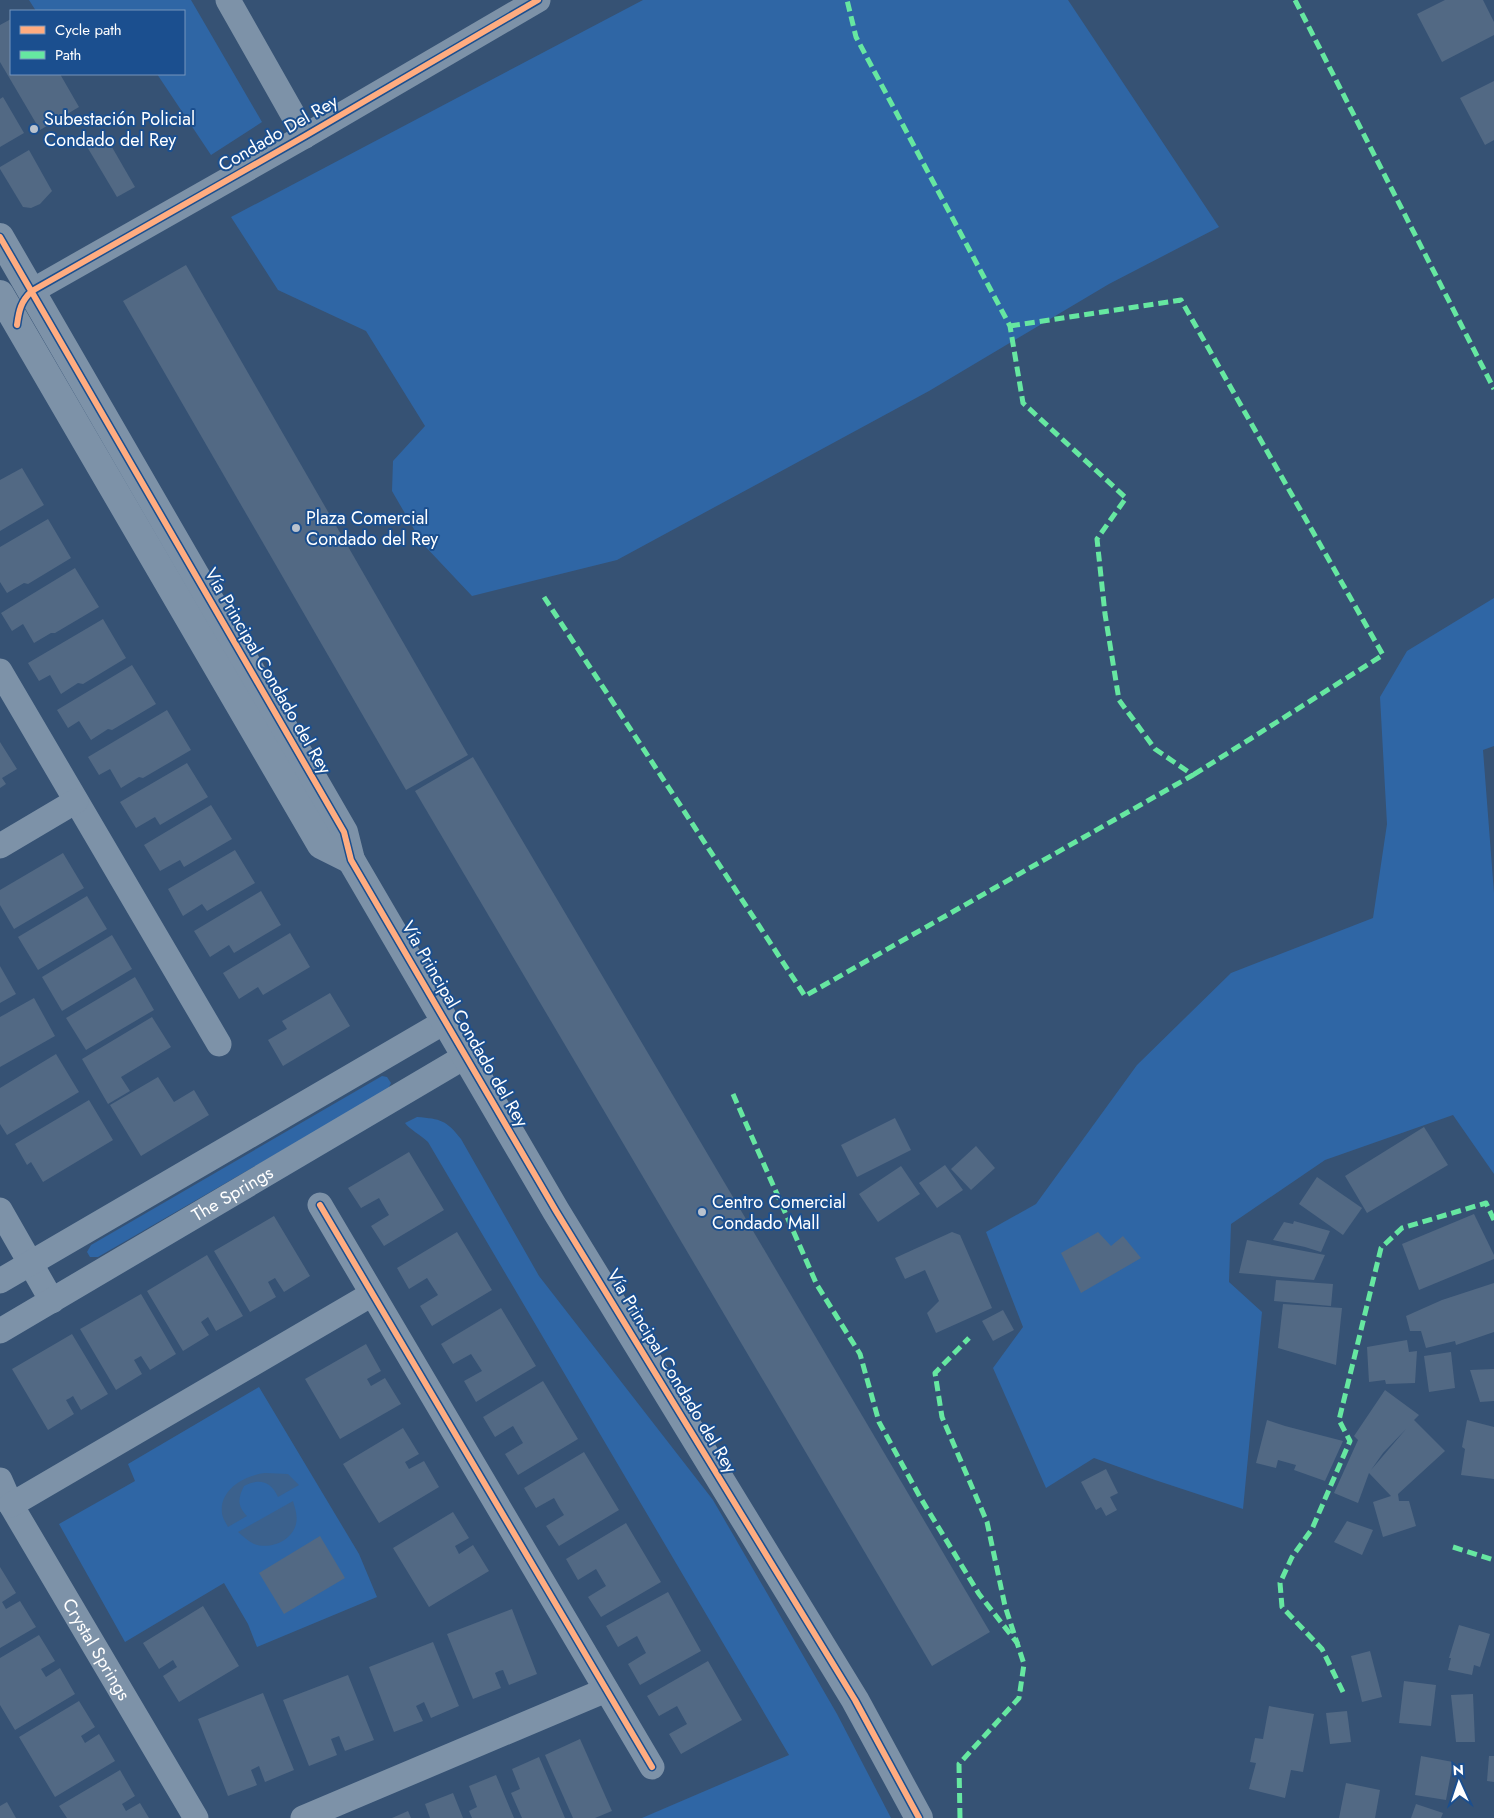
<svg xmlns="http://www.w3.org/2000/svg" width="1494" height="1818" font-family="Jost,sans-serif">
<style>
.green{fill:#2f66a5}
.water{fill:#3b618d}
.building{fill:#526984;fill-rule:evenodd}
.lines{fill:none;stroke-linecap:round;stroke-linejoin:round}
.minor{stroke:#7d92a8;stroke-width:25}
.tertiary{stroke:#7d92a8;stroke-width:28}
.quiet{stroke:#66e7a1;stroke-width:5;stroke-dasharray:10 5;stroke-linecap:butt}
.cycleway-casing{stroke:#1b4f8f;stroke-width:9}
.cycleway{stroke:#ffac80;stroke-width:6}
.poi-dot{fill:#b9c2ce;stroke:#1b4f8f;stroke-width:2}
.labels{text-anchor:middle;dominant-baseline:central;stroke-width:4;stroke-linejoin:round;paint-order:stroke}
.poi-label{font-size:18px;fill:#fff;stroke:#1b4f8f;text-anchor:start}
.street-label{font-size:18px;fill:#fff;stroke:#1b4f8f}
</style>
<rect width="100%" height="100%" fill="#365274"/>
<!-- green -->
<g class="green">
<path d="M29,0H191L262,122L211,155L157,74H184V11H36Z"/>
<path d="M643,0H1068L1219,227L1109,284L929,391L617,560L472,596L422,543L392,491L393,461L425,426L366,331L278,290L231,217Z"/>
<path d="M1494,598V746L1483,750L1494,893V1174L1453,1115L1325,1160L1231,1224L1229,1282L1262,1312L1243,1509L1155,1480L1094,1458L1046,1488L993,1368L1023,1327L986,1232L1036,1204L1137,1065L1231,973L1373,918L1387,824L1380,697L1407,651Z"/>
<path d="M382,1076L387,1077L391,1083L388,1089L98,1257H90L87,1252L91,1245Z"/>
<path d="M417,1117C441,1119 446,1120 461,1139L539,1276L713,1500L837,1714L891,1818H642L789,1755L428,1142C421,1135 409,1129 405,1123Z"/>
<path d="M259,1387L359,1554L377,1597L257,1647L248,1624L224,1583L125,1642L59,1524L135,1481L128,1464Z"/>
</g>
<!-- water -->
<g class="water">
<path d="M265,1473L288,1474L299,1485L278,1497C271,1481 259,1478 244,1486C238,1498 237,1506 247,1516L228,1527C226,1523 222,1517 222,1513C219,1489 246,1475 265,1473Z"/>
<path d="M293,1501C295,1508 298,1516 296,1524C292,1541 270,1550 254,1544C248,1541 243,1536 238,1532Z"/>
</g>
<!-- building -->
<g class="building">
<path d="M1445,0H1483L1494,22V35L1442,62L1417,14Z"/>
<path d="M11,19V74H60L79,107L40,130L0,62V25Z"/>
<path d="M1494,81V140L1485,145L1460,98Z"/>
<path d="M3,97L24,133L0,147V99Z"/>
<path d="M105,135L135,187L117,197L86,145Z"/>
<path d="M29,150L52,191L40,204L31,208L23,207L0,169V167Z"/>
<path d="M186,265L468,755L406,790L123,301Z"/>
<path d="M22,468L44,505L0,531V480Z"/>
<path d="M48,519L71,558L28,584L24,583L7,593L0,582V547Z"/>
<path d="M75,568L99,607L55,633H51L34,643L23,624L12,631L1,613Z"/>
<path d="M103,619L126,658L83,684L78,683L61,694L50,675L39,681L28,663Z"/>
<path d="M132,665L156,704L112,730L108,729L91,740L79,721L68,728L57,710Z"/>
<path d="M167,710L191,750L143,778L139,777L121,788L110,769L99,775L88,757Z"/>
<path d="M0,742L17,769L2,778L6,784L0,788Z"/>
<path d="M473,757L990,1632L932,1666L415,791Z"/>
<path d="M187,763L208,797L160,825L155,817L136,828L120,802Z"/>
<path d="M211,805L232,839L184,867L180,860L160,871L144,845Z"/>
<path d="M235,850L255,883L207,911L202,904L183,916L168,889Z"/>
<path d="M63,853L84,888L14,929L0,905V890Z"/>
<path d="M261,891L281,925L234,953L229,945L210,957L194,931Z"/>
<path d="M87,896L107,929L38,970L18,937Z"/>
<path d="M290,933L310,967L263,995L258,987L239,999L223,973Z"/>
<path d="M112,935L132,969L62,1011L42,977Z"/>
<path d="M0,966L16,994L0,1003Z"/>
<path d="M135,977L154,1010L86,1050L66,1018Z"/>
<path d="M330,993L350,1026L283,1066L268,1040L287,1029L282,1021Z"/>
<path d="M34,998L55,1036L0,1067V1017Z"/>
<path d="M152,1017L171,1047L121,1077L130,1091L108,1104L82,1059Z"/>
<path d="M56,1054L79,1092L7,1135L0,1124V1088Z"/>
<path d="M158,1077L174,1102L194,1090L209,1115L141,1156L110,1105Z"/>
<path d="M89,1100L113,1140L43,1182L31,1162L27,1165L15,1144Z"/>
<path d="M895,1118L911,1150L857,1177L841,1145Z"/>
<path d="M1424,1127L1448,1165L1367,1213L1345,1176Z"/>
<path d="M976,1146L995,1168L971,1190L951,1169Z"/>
<path d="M409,1152L444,1210L384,1246L371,1226L389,1215L379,1198L361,1208L348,1188Z"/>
<path d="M945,1165L963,1190L937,1208L919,1183Z"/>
<path d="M901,1166L920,1194L878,1222L859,1194Z"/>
<path d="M1317,1177L1362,1208L1343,1235L1299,1204Z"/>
<path d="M1474,1214L1494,1255V1259L1419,1290L1402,1244Z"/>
<path d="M274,1216L310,1276L284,1292L275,1278L268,1282L276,1297L250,1312L214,1251Z"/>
<path d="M1294,1221L1330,1231L1321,1252L1305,1247L1273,1240L1284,1222L1293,1224Z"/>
<path d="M457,1232L492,1290L432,1326L420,1306L438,1295L427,1278L409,1289L397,1268Z"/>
<path d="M952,1232L960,1235L992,1308L936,1333L927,1313L939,1301L925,1270L905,1279L895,1258Z"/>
<path d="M1098,1232L1111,1246L1123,1236L1141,1258L1081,1293L1061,1253Z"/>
<path d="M1247,1240L1325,1255L1314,1280L1239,1273Z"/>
<path d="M207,1255L243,1316L216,1331L208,1317L201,1322L209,1335L183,1351L147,1291Z"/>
<path d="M1276,1280L1333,1284L1331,1306L1274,1301Z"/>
<path d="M1494,1283V1332L1456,1345L1455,1341L1426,1348L1421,1331H1410L1406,1316L1442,1300Z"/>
<path d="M141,1294L176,1354L150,1370L141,1356L134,1360L142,1374L116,1390L80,1329Z"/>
<path d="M1283,1304L1342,1308L1336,1365L1278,1348Z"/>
<path d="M501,1308L536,1366L476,1402L464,1381L482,1371L471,1354L453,1364L441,1344Z"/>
<path d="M1003,1310L1014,1330L993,1341L982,1321Z"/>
<path d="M72,1334L108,1394L81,1410L73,1396L70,1398L66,1400L74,1414L48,1430L12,1369Z"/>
<path d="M1407,1340L1409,1352L1417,1351L1415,1383L1386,1384L1385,1380L1369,1382L1367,1347Z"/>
<path d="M366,1344L381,1371L367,1379L371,1386L385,1378L401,1404L340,1439L305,1379Z"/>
<path d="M1451,1352L1455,1388L1429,1392L1424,1356Z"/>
<path d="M1494,1369V1401L1480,1402L1470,1370Z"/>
<path d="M543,1381L578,1439L518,1475L505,1454L523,1443L513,1426L495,1437L483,1417Z"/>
<path d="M1385,1390L1419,1415L1414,1420L1445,1451L1398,1494L1399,1501H1409L1416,1526L1383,1537L1373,1502L1391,1496L1369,1473L1358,1503L1334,1493L1358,1440L1354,1436ZM1406,1429L1371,1470L1383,1453Z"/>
<path d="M1267,1420L1285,1426L1343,1441L1325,1481L1294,1470L1296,1465L1278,1460L1276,1468L1256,1463Z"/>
<path d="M1467,1420L1494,1427V1479L1461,1475L1465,1449L1462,1447Z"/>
<path d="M403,1428L419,1454L405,1462L409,1469L424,1461L439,1487L379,1523L343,1464Z"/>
<path d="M584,1452L619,1510L559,1546L546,1526L564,1515L559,1507L554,1498L536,1508L524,1488Z"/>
<path d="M1106,1469L1118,1493L1110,1497L1117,1510L1106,1516L1101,1507L1096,1510L1081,1482Z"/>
<path d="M453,1512L469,1538L455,1546L459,1554L473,1545L489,1571L429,1607L393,1548Z"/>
<path d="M1347,1521L1373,1530L1362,1555L1334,1542Z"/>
<path d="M626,1523L661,1582L601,1617L588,1597L606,1586L596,1569L578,1580L566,1559Z"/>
<path d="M320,1536L345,1578L284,1614L259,1573Z"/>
<path d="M0,1567L16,1593L2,1602L6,1609L20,1601L36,1627L0,1648Z"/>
<path d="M668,1592L701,1651L640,1685L628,1664L646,1653L637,1636L618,1647L606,1626Z"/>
<path d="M203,1606L239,1666L179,1702L163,1676L177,1667L173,1660L159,1669L143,1643Z"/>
<path d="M512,1609L537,1674L509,1685L503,1670L499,1671L495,1673L501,1688L473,1699L447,1634Z"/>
<path d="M1459,1625L1490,1634L1480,1667L1474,1665L1472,1675L1448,1670L1451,1658H1449Z"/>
<path d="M39,1635L55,1661L41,1669L46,1677L60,1668L75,1694L15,1730L0,1705V1658Z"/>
<path d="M433,1642L459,1706L431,1718L424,1702L416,1706L423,1721L394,1732L369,1667Z"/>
<path d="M1370,1651L1382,1697L1362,1702L1351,1656Z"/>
<path d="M708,1661L742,1720L681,1754L669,1734L687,1724L677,1706L659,1716L647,1696Z"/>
<path d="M348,1675L374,1740L345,1751L339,1736L331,1739L337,1755L309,1766L283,1700Z"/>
<path d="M1404,1681L1436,1685L1431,1726L1399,1723Z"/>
<path d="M263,1693L294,1770L265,1782L259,1766L251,1770L257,1785L228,1796L198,1719Z"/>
<path d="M1473,1694L1475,1742H1456L1451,1695Z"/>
<path d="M79,1701L95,1727L81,1736L85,1743L99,1734L115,1761L55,1797L19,1737Z"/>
<path d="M1269,1706L1314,1714L1303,1772L1291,1770L1285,1798L1249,1789L1256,1763L1250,1762L1255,1738L1263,1739Z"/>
<path d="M1347,1711L1351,1742L1330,1744L1326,1713Z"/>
<path d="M580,1739L612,1811L595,1818H573L545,1755Z"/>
<path d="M1421,1756L1453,1762L1446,1800L1415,1795Z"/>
<path d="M1489,1756H1494V1782L1487,1781Z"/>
<path d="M539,1757L565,1818H522L511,1793L520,1789L512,1769Z"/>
<path d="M120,1770L135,1796L122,1804L126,1811L140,1803L149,1818H67L59,1806Z"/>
<path d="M496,1775L514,1818H472L469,1811L477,1807L469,1786Z"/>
<path d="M1346,1783L1380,1790L1375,1818H1339Z"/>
<path d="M453,1793L463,1818H430L425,1804Z"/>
<path d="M7,1802L16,1818H0V1806Z"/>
<path d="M1416,1804L1443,1813L1441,1818H1411Z"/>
<path d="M408,1811L411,1818H392Z"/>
</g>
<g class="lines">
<!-- minor -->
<g class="minor">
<path d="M228,0L305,136"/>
<path d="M32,291L305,136L538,0"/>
<path d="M0,671L219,1044"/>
<path d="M0,846L76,801"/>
<path d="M320,1205L652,1767"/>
<path d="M0,1210L52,1301"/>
<path d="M0,1281L446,1021"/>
<path id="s1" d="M0,1331L466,1056"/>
<path id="s2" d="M0,1480L11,1505L196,1818"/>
<path d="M11,1505L372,1294"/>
<path d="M303,1818L606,1690"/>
</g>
<!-- tertiary -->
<g class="tertiary">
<path d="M0,237L344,832L351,860L556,1211L855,1700L919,1818"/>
<path d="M0,294L321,845L351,860"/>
</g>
<!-- quiet -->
<g class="quiet">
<path d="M1295,0L1494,389"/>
<path d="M1010,326L1181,300L1383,655L1193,775"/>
<path d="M544,597L805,996L1193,775L1155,749L1119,700L1105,614L1097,539L1126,498L1023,403L1010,326L856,37L847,0"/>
<path d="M733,1094L817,1285L860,1354L879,1422L920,1497L979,1594L1018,1644"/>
<path d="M1453,1547L1494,1560"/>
<path d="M1343,1692L1322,1649L1282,1607L1280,1583L1292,1557L1312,1529L1350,1441L1339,1420L1381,1248L1402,1228L1486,1203L1494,1220"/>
<path d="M960,1818L959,1764L1019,1698L1024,1664L1005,1606L987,1522L942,1417L935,1373L969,1338"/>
</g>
<!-- cycleway casing -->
<g class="cycleway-casing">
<g id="cycleway">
<path d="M0,237L344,832L351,860L556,1211L855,1700L919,1818"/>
<path d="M17,325C19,310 21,301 32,291L305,136L538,0"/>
<path d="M320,1205L652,1767"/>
</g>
</g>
<!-- cycleway -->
<use href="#cycleway" class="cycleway"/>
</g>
<!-- markers -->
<g class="poi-dot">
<circle cx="34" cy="129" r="5"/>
<circle cx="296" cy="528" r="5"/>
<circle cx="702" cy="1212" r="5"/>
</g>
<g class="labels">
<!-- poi labels -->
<g class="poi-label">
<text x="44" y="119">Subestación Policial<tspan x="44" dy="21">Condado del Rey</tspan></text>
<text x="306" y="518">Plaza Comercial<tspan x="306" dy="21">Condado del Rey</tspan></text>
<text x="712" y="1202">Centro Comercial<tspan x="712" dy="21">Condado Mall</tspan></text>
</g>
<!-- street labels -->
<g class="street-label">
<text transform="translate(278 133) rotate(-30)">Condado Del Rey</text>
<text transform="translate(268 671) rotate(60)">Vía Principal Condado del Rey</text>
<text transform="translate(465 1024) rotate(60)">Vía Principal Condado del Rey</text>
<text stroke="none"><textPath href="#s1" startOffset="270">The Springs</textPath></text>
<text transform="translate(672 1371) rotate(59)">Vía Principal Condado del Rey</text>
<text stroke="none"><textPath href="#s2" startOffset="195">Crystal Springs</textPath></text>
</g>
</g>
<!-- legend -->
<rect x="10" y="10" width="175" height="65" fill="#1b4f8f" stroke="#7695bc"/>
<rect x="20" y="26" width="25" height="8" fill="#ffac80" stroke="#7695bc"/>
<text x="55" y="35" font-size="15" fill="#ffffff">Cycle path</text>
<rect x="20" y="51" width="25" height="8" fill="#66e7a1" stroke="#7695bc"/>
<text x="55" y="60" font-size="15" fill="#ffffff">Path</text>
<!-- north arrow -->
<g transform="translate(1459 1783) rotate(357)" stroke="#1b4f8f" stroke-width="4" paint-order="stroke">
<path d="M0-4L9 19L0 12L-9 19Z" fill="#ffffff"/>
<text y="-8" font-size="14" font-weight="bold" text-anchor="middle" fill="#ffffff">N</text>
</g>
</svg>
